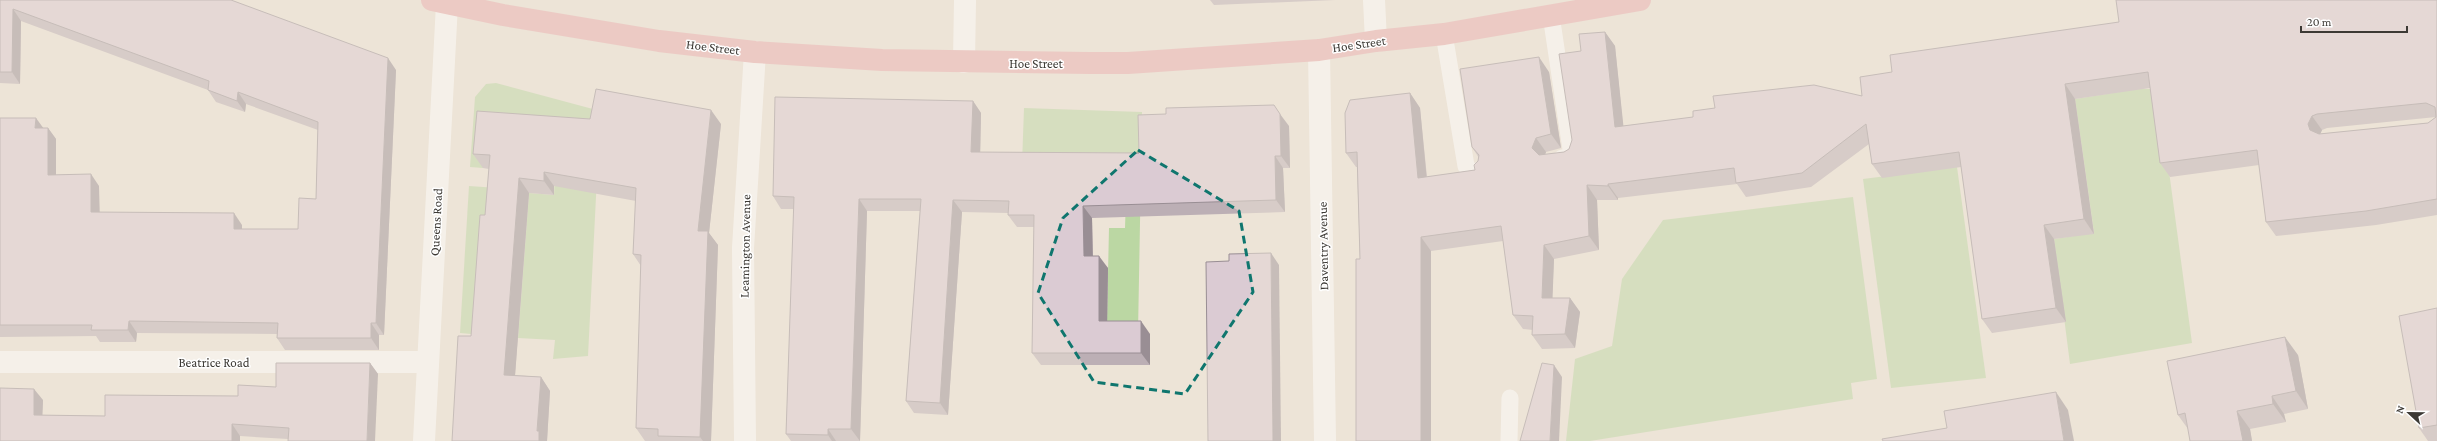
<svg xmlns="http://www.w3.org/2000/svg" width="2437" height="441" font-family="'Crimson Pro',serif">
<style>
.green{fill:#bbd7a3}
.lines{fill:none;stroke-linecap:round;stroke-linejoin:round}
.service{stroke:#fff;stroke-width:17}
.minor{stroke:#fff;stroke-width:22}
.tertiary{stroke:#fff;stroke-width:22}
.primary{stroke:#ebacae;stroke-width:22}
.wall{fill:#bcafb5;fill-rule:evenodd}
.shaded-wall{fill:#998e94}
.building{fill:#dbcbd3;stroke:#998e94;fill-rule:evenodd}
.marked{fill:none;stroke:#0f766e;stroke-width:3;stroke-dasharray:8 5;stroke-linejoin:round}
.labels{text-anchor:middle;dominant-baseline:central;stroke-width:3;stroke-linejoin:round;paint-order:stroke}
.street-label{font-size:13px;fill:#3c3934;stroke:#fff}
</style>
<rect width="100%" height="100%" fill="#ede4d7"/>
<!-- green -->
<g class="green">
<path d="M496,83L604,112L598,133L487,125L483,168L470,167L475,97L486,84Z"/>
<path d="M2138,89H2158L2192,343L2070,364L2054,239L2094,233L2075,99Z"/>
<path d="M1024,108L1142,112L1138,333H1130V365H1106L1109,228H1125L1127,166L1022,164Z"/>
<path d="M1957,167L1986,378L1891,388L1863,179Z"/>
<path d="M555,173L597,177L588,356L553,359L555,340L518,338L529,193L554,195Z"/>
<path d="M469,186L498,188L482,335L460,333Z"/>
<path d="M1853,197L1877,379L1851,383L1853,399L1590,441H1566L1575,359L1612,346L1622,279L1663,220Z"/>
</g>
<g class="lines">
<!-- service -->
<g class="service">
<path d="M1551,15L1572,156L1562,158"/>
<path d="M1444,34L1466,166L1471,172L1479,171"/>
<path d="M1509,441L1510,398"/>
</g>
<!-- minor -->
<g class="minor">
<path d="M1374,0L1376,41"/>
<path d="M1319,50L1325,441"/>
<path d="M964,62L965,0"/>
<path d="M0,362H428"/>
<path d="M745,441L743,248L755,52"/>
</g>
<!-- tertiary -->
<path class="tertiary" d="M424,441L447,4"/>
<!-- primary -->
<path class="primary" d="M432,0L503,15L659,41L755,52L882,60L1089,63H1128L1319,50L1376,41L1444,34L1640,0"/>
</g>
<!-- wall -->
<g class="wall">
<path d="M0,0L396,70L384,335H379V350H285L277,338V334L137,333L136,342H100L96,336L0,337V118L43,128H48L56,139V175L99,186V212L242,225V229H298L316,199L318,130L246,104L245,112L216,102L208,90L21,21L20,84L0,83Z"/>
<path d="M1210,0H1335L1214,5Z"/>
<path d="M2437,0V215L2376,225L2276,236L2266,222L2259,165L2170,177L2160,163L2150,88L2075,99L2094,234L2054,239L2066,322L1992,333L1982,319L1961,167L1882,178L1872,164L1869,144L1811,187L1746,197L1737,184L1618,198V200H1597L1599,250L1554,259L1552,298H1570L1580,312L1575,348L1542,349L1532,335L1533,330L1523,329L1513,315L1503,241L1431,251V441H1356L1360,259L1357,167H1356L1346,153L1410,93L1420,108L1427,177L1475,170L1479,158L1472,147L1549,72L1561,148L1546,152L1545,155L1564,152L1569,149L1572,140L1581,51L1605,32L1615,46L1623,126L1862,96ZM2436,117L2428,123L2320,134L2322,130L2327,128Z"/>
<path d="M973,101L981,113L980,152L1139,153L1289,126L1290,168H1283L1285,212L1092,218L1093,256L1108,268L1107,321L1150,334V365H1041L1032,353L1034,227H1017L1008,215V213L962,212L948,415L914,413L906,401L920,211H867L860,441H791L786,434L794,209H781L773,196Z"/>
<path d="M590,119L721,124L709,233L718,245L711,441H645L636,428L641,266L633,254L636,201L554,186V195L529,193L515,375L541,377L550,391L547,441L471,336L485,215L489,169L483,168L473,154Z"/>
<path d="M2437,308V441H2428L2419,428Z"/>
<path d="M2298,355L2308,409L2284,414L2286,422L2250,429L2252,441H2190L2188,429L2178,415Z"/>
<path d="M370,363L378,374L288,439L240,436V441H0L43,400L42,415L105,416L238,396L276,387Z"/>
</g>
<!-- shaded-wall -->
<g class="shaded-wall">
<path d="M13,9L21,21L20,84L12,72Z"/>
<path d="M1605,32L1615,46L1625,141L1615,127Z"/>
<path d="M1539,57L1549,72L1561,148L1551,134Z"/>
<path d="M388,58L396,70L384,335L376,323Z"/>
<path d="M2065,84L2075,99L2094,234L2084,219Z"/>
<path d="M238,92L246,104L245,112L237,101Z"/>
<path d="M1410,93L1420,108L1428,192L1418,178Z"/>
<path d="M973,101L981,113L980,164L971,152Z"/>
<path d="M711,110L721,124L709,233L718,245L711,441H703L700,437L698,231Z"/>
<path d="M1280,114L1289,126L1290,168L1281,156Z"/>
<path d="M2312,116L2322,130L2318,139L2310,130L2308,124Z"/>
<path d="M36,118L44,129L35,128Z"/>
<path d="M48,128L56,139V186L48,175Z"/>
<path d="M1536,138L1546,152L1542,162L1532,148Z"/>
<path d="M1275,156L1283,168L1285,212L1276,200Z"/>
<path d="M544,172L554,186V195L544,181Z"/>
<path d="M91,174L99,186L100,223L91,212Z"/>
<path d="M519,178L529,193L514,389L504,375Z"/>
<path d="M1608,184L1618,198V200L1608,186Z"/>
<path d="M1587,185L1597,200L1599,250L1589,236Z"/>
<path d="M859,199L867,211L860,441L851,429Z"/>
<path d="M953,200L962,212L948,415L940,403Z"/>
<path d="M1083,206L1092,218L1093,268L1084,256Z"/>
<path d="M234,213L242,225V241L234,229Z"/>
<path d="M2044,225L2054,239L2066,322L2056,308Z"/>
<path d="M1421,237L1431,251V441H1421Z"/>
<path d="M1544,245L1554,259L1552,312L1542,298Z"/>
<path d="M1271,253L1279,265L1281,441H1273Z"/>
<path d="M1099,256L1108,268L1107,333L1099,321Z"/>
<path d="M1570,298L1580,312L1575,348L1565,334Z"/>
<path d="M129,321L137,333L136,342L128,330Z"/>
<path d="M1141,321L1150,334V365L1141,353Z"/>
<path d="M371,323L379,335V350L371,338Z"/>
<path d="M2285,337L2298,355L2308,409L2296,391Z"/>
<path d="M370,363L378,374L375,441H367Z"/>
<path d="M1554,365L1562,377L1559,441H1550Z"/>
<path d="M541,377L550,391L547,441H539L537,431Z"/>
<path d="M34,389L43,400L42,427L34,415Z"/>
<path d="M2056,392L2068,410L2074,441H2064Z"/>
<path d="M2272,396L2284,414L2286,422L2273,404Z"/>
<path d="M2237,411L2250,429L2252,441H2243Z"/>
<path d="M232,424L240,436V441H232Z"/>
<path d="M828,429L836,441H832L828,435Z"/>
</g>
<!-- building -->
<g class="building">
<path d="M0,0H231L388,58L376,323H371V338H277L278,323L129,321L128,330H91L92,325H0V118H36L35,128H48V175L91,174V212L234,213V229H298L299,198L316,199L318,122L238,92L237,101L208,90L209,81L13,9L12,72H0Z"/>
<path d="M2116,0H2437V199L2366,211L2266,222L2257,150L2160,163L2148,72L2065,84L2084,219L2044,225L2056,308L1982,319L1959,152L1872,164L1866,124L1802,173L1736,183L1734,168L1608,184V186L1587,185L1589,236L1544,245L1542,298H1570L1565,334L1532,335L1533,316L1513,315L1501,226L1421,237V441H1356V259H1360L1357,152L1346,153L1345,113L1350,100L1410,93L1418,178L1475,170L1474,165L1478,161L1479,155L1472,147L1460,69L1539,57L1551,134L1536,138L1532,148L1539,155L1564,152L1569,149L1572,140L1559,54L1581,51L1579,34L1605,32L1615,127L1693,117V111L1715,108L1713,96L1759,91L1814,85L1862,96L1860,77L1892,72L1890,55L2119,22ZM2426,103L2435,107L2436,117L2428,123L2319,134L2310,130L2308,124L2312,116L2317,114Z"/>
<path d="M596,89L711,110L698,231H708L700,437L658,436V429L636,428L641,255L633,254L636,188L544,172V181L519,178L504,375L541,377L537,431H539V441H452L458,336H471L480,215H485L490,155L473,154L477,111L590,119Z"/>
<path d="M775,97L973,101L971,152L1139,153L1138,115L1166,114V108L1274,105L1280,114L1281,156H1275L1276,200L1083,206L1084,256H1099V321H1141V353H1032L1034,215H1008L1009,201L953,200L940,403L906,401L921,199H859L851,429H828V435L786,434L794,197L773,196Z"/>
<path d="M1271,253L1273,441H1208L1206,262L1229,261V254Z"/>
<path d="M2437,308V425L2419,428L2399,316Z"/>
<path d="M2285,337L2296,391L2272,396L2273,404L2237,411L2243,441H2190L2185,413L2178,415L2167,361Z"/>
<path d="M276,363H370L367,441H288L289,428L232,424V441H0V388L34,389V415L105,416V395L238,396V385L276,387Z"/>
<path d="M1542,363L1554,365L1550,441H1520Z"/>
<path d="M2056,392L2064,441H1883L1882,439L1947,428L1944,411Z"/>
</g>
<!-- marked area -->
<path d="M0 0H2437V441H0ZM1138,150L1239,211L1253,292L1185,394L1094,382L1038,293L1063,218Z" fill="#ede4d7" fill-opacity=".55" fill-rule="evenodd"/>
<path class="marked" d="M1138,150L1239,211L1253,292L1185,394L1094,382L1038,293L1063,218Z"/>
<g class="labels">
<!-- street labels -->
<g class="street-label">
<text transform="translate(1359 44) rotate(-8)">Hoe Street</text>
<text transform="translate(713 47) rotate(7)">Hoe Street</text>
<text x="1036" y="63">Hoe Street</text>
<text transform="translate(436 222) rotate(-87)">Queens Road</text>
<text transform="translate(745 246) rotate(-89)">Leamington Avenue</text>
<text transform="translate(1323 246) rotate(-91)">Daventry Avenue</text>
<text x="214" y="362">Beatrice Road</text>
</g>
</g>
<!-- north arrow -->
<g transform="translate(2409 413) rotate(292)" stroke="#ffffff" stroke-width="3" paint-order="stroke">
<path d="M0-3L7 15L0 10L-7 15Z" fill="#3c3934"/>
<text y="-6" font-size="11" font-weight="bold" text-anchor="middle" fill="#3c3934">N</text>
</g>
<!-- scale -->
<path d="M2301 26v6h106v-6" fill="none" stroke="#3c3934" stroke-width="2"/>
<text x="2307" y="26" font-size="12" fill="#3c3934" stroke="#ffffff" stroke-width="3" paint-order="stroke">20 m</text>
</svg>
